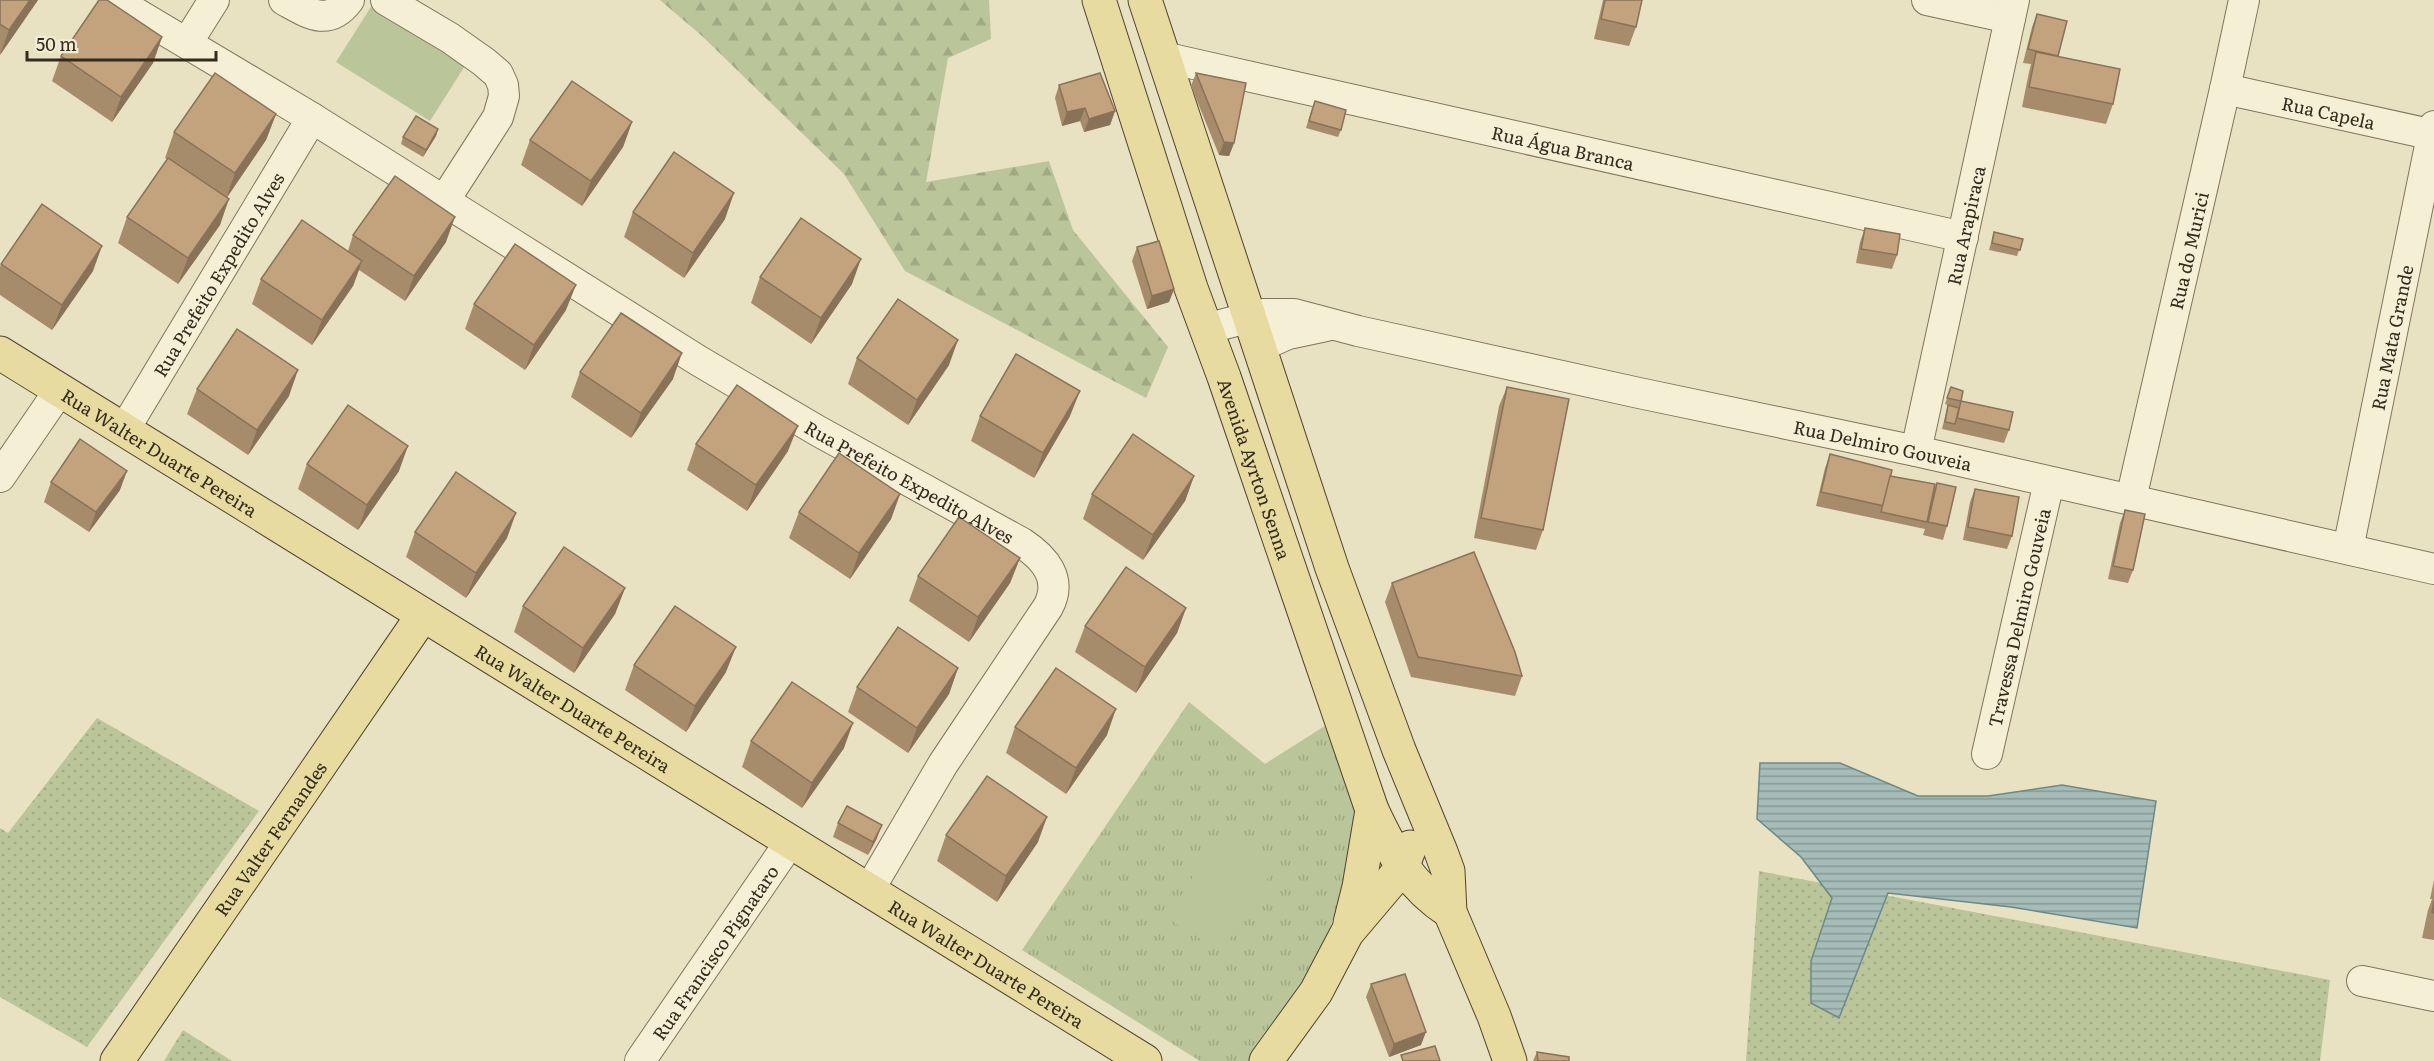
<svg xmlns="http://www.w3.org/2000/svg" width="2434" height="1061" font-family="Literata,serif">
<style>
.grass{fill:url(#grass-dots)}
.forest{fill:url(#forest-firs)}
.park{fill:url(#park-tufts)}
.pitch{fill:#bac599}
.water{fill:url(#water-rules);stroke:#6d8985;stroke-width:1.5}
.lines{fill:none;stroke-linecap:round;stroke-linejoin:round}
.minor-casing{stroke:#81745c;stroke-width:32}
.major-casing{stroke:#4f4230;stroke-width:35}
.minor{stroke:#f4efd5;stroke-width:30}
.major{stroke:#e8db9f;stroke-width:33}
.wall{fill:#a78c6c}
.shaded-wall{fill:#887258}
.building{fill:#c2a37d;stroke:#887258;stroke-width:1.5}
.labels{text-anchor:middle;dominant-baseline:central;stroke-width:4.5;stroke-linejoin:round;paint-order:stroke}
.street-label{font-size:18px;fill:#322b1e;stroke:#f1ecd2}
</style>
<defs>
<pattern id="grass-dots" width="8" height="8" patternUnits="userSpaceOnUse" patternTransform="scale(1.5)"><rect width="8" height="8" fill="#bac599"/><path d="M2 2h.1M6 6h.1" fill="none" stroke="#a0a983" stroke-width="1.8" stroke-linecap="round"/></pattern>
<pattern id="forest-firs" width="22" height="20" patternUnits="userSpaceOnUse" patternTransform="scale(1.5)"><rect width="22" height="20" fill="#bac599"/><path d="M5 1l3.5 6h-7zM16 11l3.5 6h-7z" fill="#a0a983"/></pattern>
<pattern id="park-tufts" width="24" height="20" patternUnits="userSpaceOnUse" patternTransform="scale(1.5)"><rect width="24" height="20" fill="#bac599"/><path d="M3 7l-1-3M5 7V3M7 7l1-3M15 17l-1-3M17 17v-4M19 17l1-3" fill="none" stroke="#a0a983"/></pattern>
<pattern id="water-rules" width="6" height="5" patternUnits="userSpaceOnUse" patternTransform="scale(1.5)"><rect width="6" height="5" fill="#a5bcb8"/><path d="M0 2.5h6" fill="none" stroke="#879995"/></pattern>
</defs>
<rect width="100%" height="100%" fill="#e8e2c3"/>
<!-- grass -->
<g class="grass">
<path d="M97,718L259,811L87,1047L0,997V828L8,833Z"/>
<path d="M1759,871L2330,980L2320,1061H1746Z"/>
<path d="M183,1030L232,1061H164Z"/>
</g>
<!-- forest -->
<path class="forest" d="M660,0H989L991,39L948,58L926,182L1049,161L1073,230L1168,347L1146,398L905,271L844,174L702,36Z"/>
<!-- park -->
<path class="park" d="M1189,702L1265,764L1331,722L1361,814L1347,877L1326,940L1307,979L1250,1061H1200L1022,950Z"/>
<!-- pitch -->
<g class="pitch">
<path d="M374,2L468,61L430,121L336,62Z"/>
<path d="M1221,832L1276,865L1222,952L1167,918Z"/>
</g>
<!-- water -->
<path class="water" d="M1760,763H1840L1918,796H1988L2062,785L2156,801L2137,928L2011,907L1888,893L1839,1018L1811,1003V961L1832,898L1801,857L1757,819Z"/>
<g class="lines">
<!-- minor casing -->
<g class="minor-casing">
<g id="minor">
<path id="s1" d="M114,0L312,118L699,361L818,431L1022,543C1045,558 1063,579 1048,607L943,764L869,890"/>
<path d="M284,0C308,13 328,28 349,0"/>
<path d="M386,0L450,38L484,62L498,74L503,85L504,96L498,117L444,201"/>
<path d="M1927,0L2010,18"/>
<path d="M187,43L214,0"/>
<path id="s2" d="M1163,57L1963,237"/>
<path id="s3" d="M2225,89L2434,135"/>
<path id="s4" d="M1205,329L1263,314H1294L1358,331L1639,393L1916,451L2434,569"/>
<path d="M1261,346L1288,334L1326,326"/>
<path id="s5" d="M124,430L312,118"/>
<path id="s6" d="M1916,451L2014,0"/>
<path d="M0,477L59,391"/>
<path id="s7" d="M2131,499L2225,89L2244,0"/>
<path id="s8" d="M2348,549L2434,126"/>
<path id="s9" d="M1987,754L2049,482"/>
<path d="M2362,981L2434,996"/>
<path id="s10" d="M640,1061L790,842"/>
</g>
</g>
<!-- major casing -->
<g class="major-casing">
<g id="major">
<path id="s11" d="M1099,0L1191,288L1224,377L1372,810C1392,853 1410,886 1450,912"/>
<path d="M1145,0L1332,568L1399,750L1441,852L1448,871L1450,912L1494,1016L1510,1061"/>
<path id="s12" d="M0,353L1145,1061"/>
<path d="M1350,923L1359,887L1372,810"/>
<path id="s13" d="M117,1061L423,615"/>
<path d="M1266,1061L1316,992L1347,933L1402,868L1410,847"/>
</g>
</g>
<!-- minor -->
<use href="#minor" class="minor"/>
<!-- major -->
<use href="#major" class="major"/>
</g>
<!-- wall -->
<g class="wall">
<path d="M0,0H38L0,55Z"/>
<path d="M1603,0H1642L1636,27L1629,46L1594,39Z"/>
<path d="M2037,14L2058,57L2113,104L2106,124L2022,107L2029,72L2031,64L2023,63L2032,27Z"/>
<path d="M162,37L153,63L112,122L52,81L61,56Z"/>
<path d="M1196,73L1234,143L1229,156L1219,155L1191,86Z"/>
<path d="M1059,85L1115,111L1110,125L1084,132L1080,121L1062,126L1055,98Z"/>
<path d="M1312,108L1341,130L1338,137L1306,128Z"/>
<path d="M276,114L266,140L226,198L220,225L178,284L118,243L127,217L167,159L165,158L174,132Z"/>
<path d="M632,122L623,147L582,206L521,165L530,140Z"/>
<path d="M438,129L436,136L423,157L401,144L403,137Z"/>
<path d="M633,212L725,219L684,278L624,237Z"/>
<path d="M1865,228L1897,255L1892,269L1856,263L1860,242Z"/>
<path d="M1994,232L2023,239L2017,256L1989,250Z"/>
<path d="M353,235L446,242L405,301L359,270L353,286L312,345L252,304L261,279L348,251Z"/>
<path d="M1137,247L1174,289L1169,302L1147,309L1132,261Z"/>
<path d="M1,264L93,271L52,330L0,295V267Z"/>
<path d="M760,277L852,284L811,344L751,303Z"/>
<path d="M474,304L566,310L525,370L465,329Z"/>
<path d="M857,358L949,365L908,425L848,384Z"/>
<path d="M580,372L673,379L631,438L571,397Z"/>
<path d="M1507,387L1543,530L1536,550L1474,538L1499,406Z"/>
<path d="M1951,387L1961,401L1959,408L1961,401L2009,430L2004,443L1942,429L1948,405L1952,406L1945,404Z"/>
<path d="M197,389L289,396L248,455L187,414Z"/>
<path d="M980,416H1070L1034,478L971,441Z"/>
<path d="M696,444L788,451L747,511L687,470Z"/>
<path d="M1830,454L1890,476L1934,489L1937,483L1947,526L1943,540L1923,535L1925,529L1816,506L1825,468Z"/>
<path d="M307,464L399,471L358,530L298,489Z"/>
<path d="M1194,476L1185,501L1143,560L1083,519L1092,494Z"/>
<path d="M51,482L120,490L89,532L44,502Z"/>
<path d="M1975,489L2012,536L2007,549L1963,540L1970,502Z"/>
<path d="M900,494L891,519L850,579L789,538L799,512Z"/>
<path d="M2125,510L2133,570L2128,583L2108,579L2120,523Z"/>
<path d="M415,532L507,538L466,598L406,557Z"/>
<path d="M1020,558L1010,583L969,642L909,601L918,576Z"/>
<path d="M1392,583L1522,676L1515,696L1411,677L1385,602Z"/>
<path d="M625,588L615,614L574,673L514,632L523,606Z"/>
<path d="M1186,608L1177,633L1136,693L1075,652L1085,626Z"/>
<path d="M634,665L726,672L686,732L625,690Z"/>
<path d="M958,668L949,694L908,753L848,712L857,687Z"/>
<path d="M1015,727L1107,735L1066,794L1006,753Z"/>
<path d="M751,741L844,748L802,808L742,767Z"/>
<path d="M838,823L877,838L868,855L833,837Z"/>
<path d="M946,835L1038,842L997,902L937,861Z"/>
<path d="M2434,880V940L2422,938L2428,910L2432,899H2430Z"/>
<path d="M1371,984L1421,1045L1389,1057L1366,997Z"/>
<path d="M1537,1052L1569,1061H1533Z"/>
</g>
<!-- shaded-wall -->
<g class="shaded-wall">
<path d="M30,0H38L0,55L9,30Z"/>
<path d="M162,37L153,63L112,122L121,97Z"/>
<path d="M1085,108L1080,121L1062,126L1067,112Z"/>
<path d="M1115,111L1110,125L1084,132L1089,119Z"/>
<path d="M276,114L266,140L226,199L235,173Z"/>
<path d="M632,122L623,147L582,206L591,181Z"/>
<path d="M438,129L436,136L423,157L426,150Z"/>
<path d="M1224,142L1234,143L1229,156L1219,155Z"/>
<path d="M734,193L725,219L684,278L693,253Z"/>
<path d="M229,199L220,225L178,284L188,258Z"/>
<path d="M455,217L446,242L405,301L414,276Z"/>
<path d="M102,246L93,271L52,330L62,305Z"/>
<path d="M861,259L852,284L811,344L821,318Z"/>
<path d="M362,261L353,286L312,345L322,320Z"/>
<path d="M576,285L566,310L525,370L534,345Z"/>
<path d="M1174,289L1169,302L1147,309L1152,296Z"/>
<path d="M958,340L949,365L908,425L917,400Z"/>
<path d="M682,353L673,379L631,438L641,413Z"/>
<path d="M298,370L289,396L248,455L257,430Z"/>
<path d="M1080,391L1070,416L1034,478L1043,453Z"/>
<path d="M798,426L788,451L747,511L756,485Z"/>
<path d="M408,446L399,471L358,530L367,505Z"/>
<path d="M127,471L120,490L89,532L96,512Z"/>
<path d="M1194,476L1185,501L1143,560L1153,535Z"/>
<path d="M900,494L891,519L850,579L859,553Z"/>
<path d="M516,513L507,538L466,598L476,573Z"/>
<path d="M1020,558L1010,583L969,642L978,617Z"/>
<path d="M625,588L615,614L574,673L583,648Z"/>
<path d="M1186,608L1177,633L1136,693L1145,667Z"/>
<path d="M736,647L726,672L686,732L695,706Z"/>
<path d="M958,668L949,694L908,753L917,728Z"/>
<path d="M1116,709L1107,735L1066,794L1076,768Z"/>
<path d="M853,723L844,748L802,808L812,783Z"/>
<path d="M1047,817L1038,842L997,902L1006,876Z"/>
<path d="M882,825L877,838L868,855L873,842Z"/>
<path d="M1426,1032L1421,1045L1389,1057L1394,1044Z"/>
</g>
<!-- building -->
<g class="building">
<path d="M0,0H30L9,30L0,24Z"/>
<path d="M99,0H107L162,37L121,97L61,56Z"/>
<path d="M1605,0H1642L1636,27L1601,19Z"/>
<path d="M2037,14L2067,21L2058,56L2028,49Z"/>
<path d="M2036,52L2120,69L2113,104L2029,87Z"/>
<path d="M215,73L276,114L235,173L174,132Z"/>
<path d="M1100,73L1115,111L1089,119L1085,108L1067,112L1059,85Z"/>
<path d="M1196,73L1246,83L1234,143L1224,142Z"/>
<path d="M572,81L632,122L591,181L530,140Z"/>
<path d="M1315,101L1346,110L1341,130L1309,121Z"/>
<path d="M416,116L438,129L426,150L403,137Z"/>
<path d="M674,152L734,193L693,253L633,212Z"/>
<path d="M168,158L229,199L188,258L127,217Z"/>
<path d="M395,176L455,217L414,276L353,235Z"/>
<path d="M42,204L102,246L62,305L1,264Z"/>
<path d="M801,218L861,259L821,318L760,277Z"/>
<path d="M302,220L362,261L322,320L261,279Z"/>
<path d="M1865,228L1900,234L1897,255L1861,249Z"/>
<path d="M1994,232L2023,239L2020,250L1992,243Z"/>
<path d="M1159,241L1174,289L1152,296L1137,247Z"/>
<path d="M515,244L576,285L534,345L474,304Z"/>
<path d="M898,299L958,340L917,400L857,358Z"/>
<path d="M621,313L682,353L641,413L580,372Z"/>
<path d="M237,329L298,370L257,430L197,389Z"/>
<path d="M1016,354L1080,391L1043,453L980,416Z"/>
<path d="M737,385L798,426L756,485L696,444Z"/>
<path d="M1507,387L1569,399L1543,530L1481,518Z"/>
<path d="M1951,387L1963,391L1961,401L1947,398Z"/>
<path d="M1961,401L2013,412L2009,430L1957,418Z"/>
<path d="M348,405L408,446L367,505L307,464Z"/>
<path d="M1948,405L1959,408L1955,424L1945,422Z"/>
<path d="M1133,434L1194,476L1153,535L1092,494Z"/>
<path d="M80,439L127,471L96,512L51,482Z"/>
<path d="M839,453L900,494L859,553L799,512Z"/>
<path d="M1830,454L1892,470L1884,506L1821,492Z"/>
<path d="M456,472L516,513L476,573L415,532Z"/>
<path d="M1890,476L1935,484L1927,522L1881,512Z"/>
<path d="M1937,483L1956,487L1947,526L1928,522Z"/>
<path d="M1975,489L2019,497L2012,536L1968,527Z"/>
<path d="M2125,510L2145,514L2133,570L2113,566Z"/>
<path d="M959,517L1020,558L978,617L918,576Z"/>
<path d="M564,547L625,588L583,648L523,606Z"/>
<path d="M1474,552L1515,652L1522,676L1418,657L1392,583Z"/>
<path d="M1126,567L1186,608L1145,667L1085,626Z"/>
<path d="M675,606L736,647L695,706L634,665Z"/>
<path d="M898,627L958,668L917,728L857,687Z"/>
<path d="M1056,668L1116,709L1076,768L1015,727Z"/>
<path d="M792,682L853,723L812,783L751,741Z"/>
<path d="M987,776L1047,817L1006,876L946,835Z"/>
<path d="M847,806L882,825L873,842L838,823Z"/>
<path d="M2434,901V913L2432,912Z"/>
<path d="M1405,974L1426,1032L1394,1044L1371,984Z"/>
<path d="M1435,1046L1440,1061H1403L1401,1055Z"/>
<path d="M1537,1052L1569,1057V1061H1538Z"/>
</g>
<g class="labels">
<!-- street labels -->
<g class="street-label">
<text stroke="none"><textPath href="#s3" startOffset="106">Rua Capela</textPath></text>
<text stroke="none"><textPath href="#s2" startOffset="410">Rua Água Branca</textPath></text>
<text stroke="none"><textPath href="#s6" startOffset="231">Rua Arapiraca</textPath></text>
<text stroke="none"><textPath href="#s7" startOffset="255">Rua do Murici</textPath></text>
<text stroke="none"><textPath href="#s5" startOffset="182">Rua Prefeito Expedito Alves</textPath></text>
<text stroke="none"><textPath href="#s8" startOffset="216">Rua Mata Grande</textPath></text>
<text stroke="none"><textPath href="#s4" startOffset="694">Rua Delmiro Gouveia</textPath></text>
<text stroke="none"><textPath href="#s12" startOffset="188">Rua Walter Duarte Pereira</textPath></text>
<text stroke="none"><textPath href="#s11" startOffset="494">Avenida Ayrton Senna</textPath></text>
<text stroke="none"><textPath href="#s1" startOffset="930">Rua Prefeito Expedito Alves</textPath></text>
<text stroke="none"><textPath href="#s9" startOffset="140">Travessa Delmiro Gouveia</textPath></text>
<text stroke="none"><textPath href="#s12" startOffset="674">Rua Walter Duarte Pereira</textPath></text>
<text stroke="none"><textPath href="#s13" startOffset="270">Rua Valter Fernandes</textPath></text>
<text stroke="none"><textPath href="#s10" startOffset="132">Rua Francisco Pignataro</textPath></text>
<text stroke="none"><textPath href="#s12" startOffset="1160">Rua Walter Duarte Pereira</textPath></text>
</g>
</g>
<!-- scale -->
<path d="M27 51v9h189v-9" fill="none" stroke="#322b1e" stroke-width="3"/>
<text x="36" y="51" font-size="18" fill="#322b1e" stroke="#f1ecd2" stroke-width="4.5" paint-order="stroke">50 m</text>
</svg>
